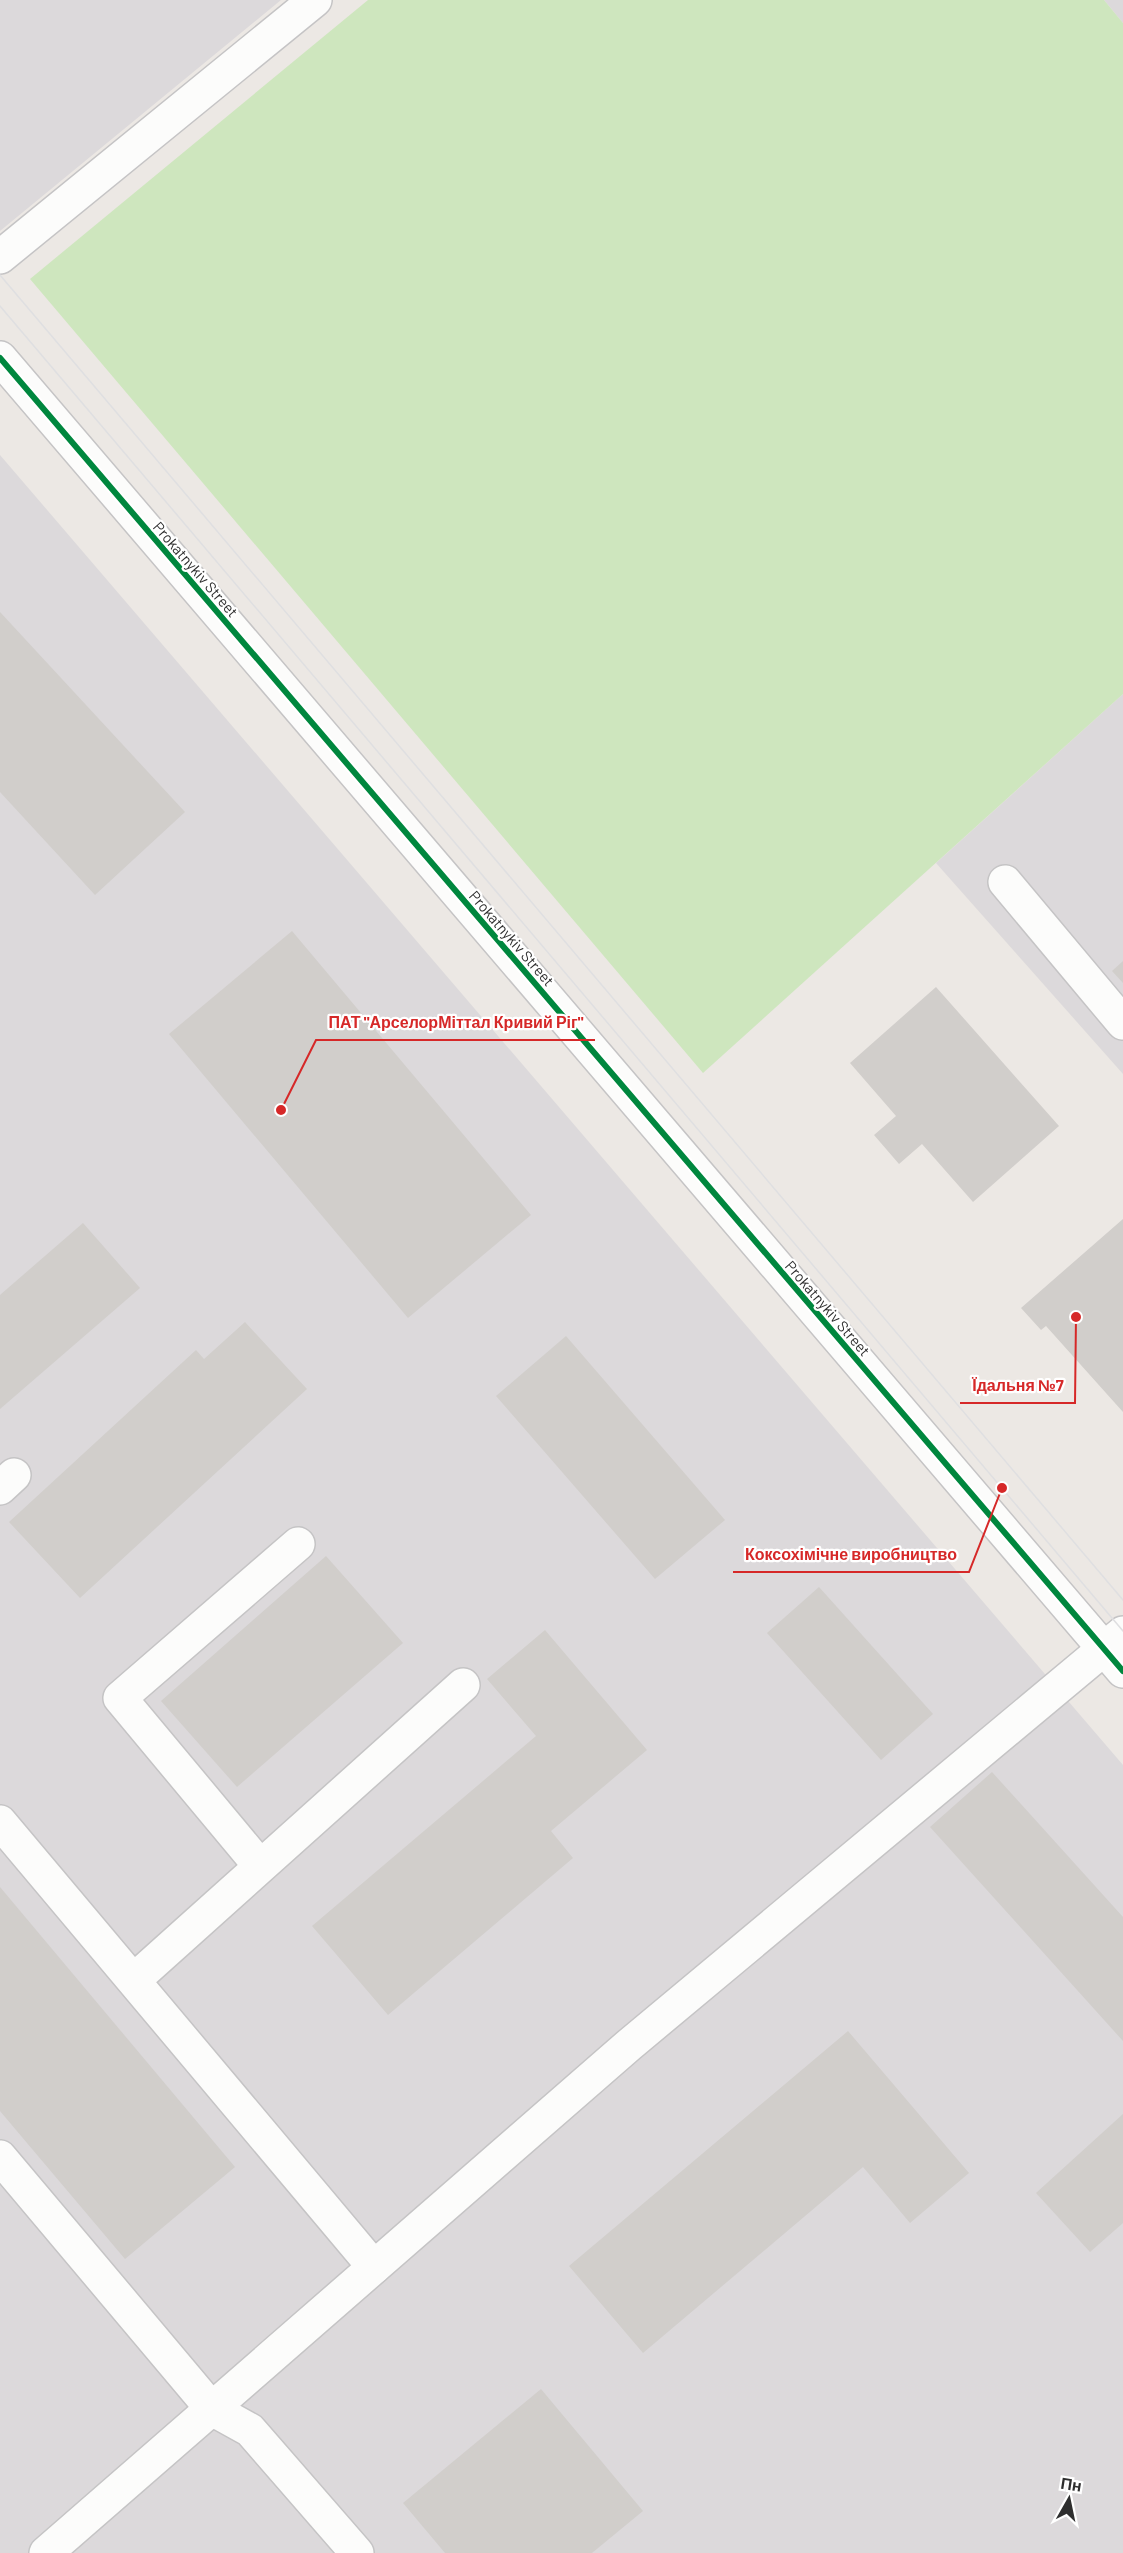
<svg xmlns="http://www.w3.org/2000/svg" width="1123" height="2553" font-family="Barlow,sans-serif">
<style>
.industrial{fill:#dcd9db}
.green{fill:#cee6be}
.building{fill:#d1cecb}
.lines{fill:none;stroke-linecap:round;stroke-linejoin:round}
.minor-casing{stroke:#c5c4c5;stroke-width:36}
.minor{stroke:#fcfcfb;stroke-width:33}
.tram{stroke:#dfdfe1;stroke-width:1.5}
.cycleway-casing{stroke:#fff;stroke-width:10}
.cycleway{stroke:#00873e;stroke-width:6}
.labels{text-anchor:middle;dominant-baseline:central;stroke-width:4.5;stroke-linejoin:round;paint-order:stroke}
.street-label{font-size:15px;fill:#2e2e2e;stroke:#fff}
.leader{fill:none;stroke:#d62828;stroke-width:2}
.callout-dot{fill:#d62828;stroke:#fff;stroke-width:2}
.callout-label{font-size:16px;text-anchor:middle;font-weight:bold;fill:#d62828;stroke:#fff;stroke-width:4.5;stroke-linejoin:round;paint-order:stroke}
</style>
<rect width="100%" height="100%" fill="#ece8e4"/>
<!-- industrial -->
<g class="industrial">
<path d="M0,0H281L0,231Z"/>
<path d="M1104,0H1123V23Z"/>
<path d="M0,455L1123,1765V2553H0Z"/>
<path d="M1123,694V1074L936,863Z"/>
</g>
<!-- green -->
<path class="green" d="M368,0H1104L1123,23V694L703,1073L30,279Z"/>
<!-- building -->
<g class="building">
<path d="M0,612L185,812L95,895L0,792Z"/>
<path d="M292,931L531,1215L408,1318L169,1034Z"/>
<path d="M1123,961V983L1112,971Z"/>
<path d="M936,987L1059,1126L973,1202L922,1144L899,1164L874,1135L896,1116L850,1063Z"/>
<path d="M1123,1219V1412L1046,1326L1041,1330L1021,1308Z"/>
<path d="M83,1223L140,1288L0,1409V1295Z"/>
<path d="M245,1322L307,1389L80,1598L9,1522L196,1350L204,1359Z"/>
<path d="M566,1336L725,1520L655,1579L496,1396Z"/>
<path d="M326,1556L403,1643L237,1787L161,1701Z"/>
<path d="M819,1587L933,1714L881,1760L767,1633Z"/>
<path d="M545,1630L647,1750L551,1831L573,1858L388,2015L312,1926L536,1736L487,1679Z"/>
<path d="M992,1772L1123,1917V2041L930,1827Z"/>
<path d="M0,1887L235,2167L125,2259L0,2111Z"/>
<path d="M848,2031L969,2173L910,2223L863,2167L643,2353L569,2266Z"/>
<path d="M1123,2114V2223L1090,2252L1036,2193Z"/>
<path d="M541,2389L643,2511L592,2553H445L403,2503Z"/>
</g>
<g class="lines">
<!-- minor casing -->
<g class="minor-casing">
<g id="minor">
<path d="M0,257L315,0"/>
<path d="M0,358L1123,1671"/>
<path d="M1005,882L1123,1023"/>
<path d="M0,1488L14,1475"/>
<path d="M0,1822L374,2267"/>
<path d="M260,1866L120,1698L298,1544"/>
<path d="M134,1980L463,1685"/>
<path d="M0,2157L212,2409L250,2430L357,2553"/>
<path d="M46,2553L629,2045L1123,1633"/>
</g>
</g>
<!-- minor -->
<use href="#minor" class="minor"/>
<!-- tram -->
<g class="tram">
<path d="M0,275L1123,1600"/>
<path d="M0,306L1123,1631"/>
</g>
<!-- cycleway casing -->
<g class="cycleway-casing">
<path id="cycleway" d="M0,358L1123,1671"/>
</g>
<!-- cycleway -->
<use href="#cycleway" class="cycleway"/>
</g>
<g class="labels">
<!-- street labels -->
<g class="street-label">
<text transform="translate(196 569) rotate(49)">Prokatnykiv Street</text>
<text transform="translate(512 938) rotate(49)">Prokatnykiv Street</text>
<text transform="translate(828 1308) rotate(49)">Prokatnykiv Street</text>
</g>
</g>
<!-- callouts -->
<path class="leader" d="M281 1110L316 1040H595M1076 1317L1075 1403H960M1002 1488L969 1572H733"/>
<g class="callout-dot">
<circle cx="281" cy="1110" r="6"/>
<circle cx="1076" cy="1317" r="6"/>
<circle cx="1002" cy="1488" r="6"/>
</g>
<g class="callout-label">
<text x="456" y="1028">ПАТ "АрселорМіттал Кривий Ріг"</text>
<text x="1018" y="1391">Їдальня №7</text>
<text x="851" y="1560">Коксохімічне виробництво</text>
</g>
<!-- north arrow -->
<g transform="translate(1069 2499) rotate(9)" stroke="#ffffff" stroke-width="4.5" paint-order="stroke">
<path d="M0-4.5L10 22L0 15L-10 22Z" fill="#2e2e2e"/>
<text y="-9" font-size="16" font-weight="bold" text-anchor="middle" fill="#2e2e2e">Пн</text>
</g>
</svg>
